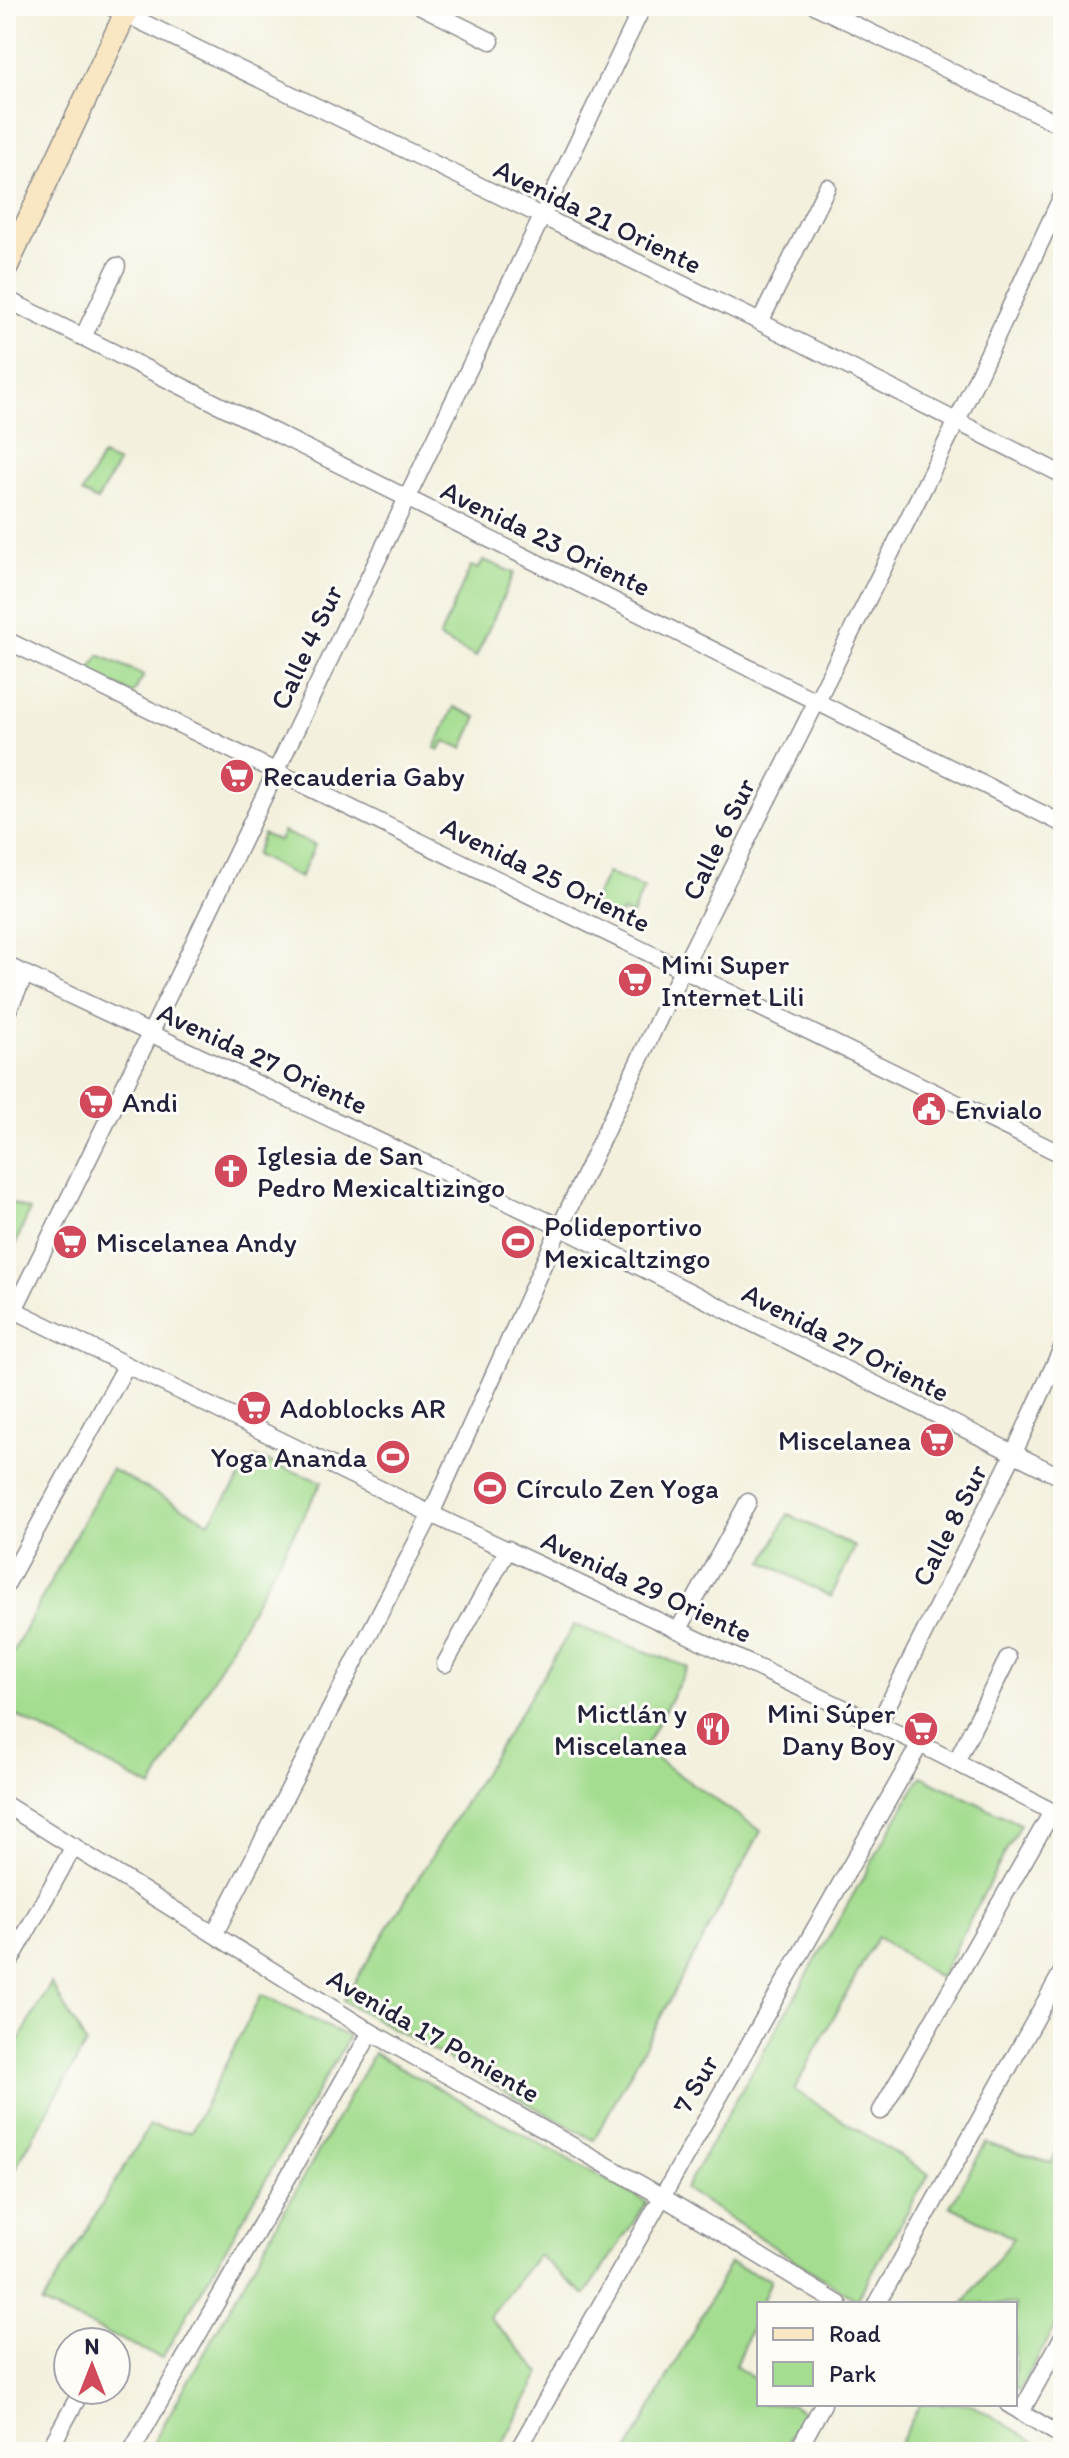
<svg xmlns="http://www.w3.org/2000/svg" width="1069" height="2458" font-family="Itim,sans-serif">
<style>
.green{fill:#a4dd90;stroke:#638066;stroke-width:2}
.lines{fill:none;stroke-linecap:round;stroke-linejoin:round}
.street-casing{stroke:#8a898c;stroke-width:19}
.secondary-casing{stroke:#8a898c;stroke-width:25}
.street{stroke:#fff;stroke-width:16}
.secondary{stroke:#f9e7c3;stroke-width:22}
.labels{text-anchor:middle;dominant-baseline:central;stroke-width:6;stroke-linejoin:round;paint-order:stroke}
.street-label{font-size:28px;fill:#22223b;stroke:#fdfcf7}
.poi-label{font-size:28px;fill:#22223b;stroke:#fdfcf7;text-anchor:start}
</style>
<rect width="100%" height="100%" fill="#fdfcf7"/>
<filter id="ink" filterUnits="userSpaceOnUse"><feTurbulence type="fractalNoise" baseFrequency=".0125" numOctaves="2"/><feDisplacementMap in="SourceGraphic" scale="16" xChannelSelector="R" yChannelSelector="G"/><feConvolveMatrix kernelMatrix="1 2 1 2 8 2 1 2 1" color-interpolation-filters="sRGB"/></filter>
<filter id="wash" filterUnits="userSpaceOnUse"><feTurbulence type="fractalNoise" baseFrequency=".006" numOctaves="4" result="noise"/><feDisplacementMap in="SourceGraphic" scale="32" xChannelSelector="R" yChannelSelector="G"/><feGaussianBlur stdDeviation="1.8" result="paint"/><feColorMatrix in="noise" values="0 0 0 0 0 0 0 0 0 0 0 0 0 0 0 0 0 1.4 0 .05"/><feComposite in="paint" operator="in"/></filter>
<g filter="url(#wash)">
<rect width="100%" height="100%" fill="#f3f0dd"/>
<!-- green -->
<g class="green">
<path d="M102,456L118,463L97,501L82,493Z"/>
<path d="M484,560L514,573L476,657L439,638L471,566L478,569Z"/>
<path d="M99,655L144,675L133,694L89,673Z"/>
<path d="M454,707L477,717L463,748L445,741L439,750L435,748Z"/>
<path d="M283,832L315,845L300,878L255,855L263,834L279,841Z"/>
<path d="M607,873L644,888L632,915L622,912L615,925L589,911Z"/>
<path d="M6,1201L30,1210L6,1266Z"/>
<path d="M255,1457L322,1482L152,1788L6,1710V1665L111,1469L209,1522Z"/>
<path d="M788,1514L855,1547L831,1597L764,1562Z"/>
<path d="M574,1625L688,1667L643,1750L761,1831L594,2140L343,2001Z"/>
<path d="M921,1776L1020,1824L940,1978L877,1937L794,2090L929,2174L856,2300L685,2189Z"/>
<path d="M51,1983L86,2044L6,2184V2064Z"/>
<path d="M261,1995L349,2037L162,2358L42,2304L149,2126L191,2132Z"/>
<path d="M374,2053L647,2202L585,2295L538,2255L489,2317L541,2373L498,2452H148Z"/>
<path d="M1063,2141V2314L1019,2390L1015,2387V2304H963L1013,2238L950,2206L986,2143L1051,2163Z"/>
<path d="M730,2263L771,2280L735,2366L759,2382V2404H792L804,2412L782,2452H627Z"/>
<path d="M920,2404H971L1052,2452H895Z"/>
</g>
</g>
<g filter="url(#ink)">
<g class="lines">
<!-- street casing -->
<g class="street-casing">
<g id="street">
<path d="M109,6L760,322L1063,475"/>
<path d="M421,6L491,41"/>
<path d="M816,6L1063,126"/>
<path d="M6,299L1063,824"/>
<path d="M760,322L827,187"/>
<path d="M83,337L117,266"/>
<path d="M6,640L1063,1155"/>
<path d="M6,965L560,1227L1063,1478"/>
<path d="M6,1014L25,975"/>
<path d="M6,1306L431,1514L920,1744L1063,1817"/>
<path d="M14,1310L150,1034L643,6"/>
<path d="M6,1585L126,1366"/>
<path d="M679,1629L748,1502"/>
<path d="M445,1664L508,1549"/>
<path d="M878,1725L1013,1455L1063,1346"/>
<path d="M956,1762L1008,1658"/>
<path d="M6,1805L371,2032L661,2196L839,2304"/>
<path d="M215,1933L431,1514L560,1227L682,970L956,423L1063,194"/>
<path d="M6,1969L74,1846"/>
<path d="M881,2111L1052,1812"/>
<path d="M877,2304L1063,1970"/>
<path d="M1008,2404L1063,2437"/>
<path d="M1021,2412L1063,2336"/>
<path d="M48,2452L82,2390"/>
<path d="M131,2452L371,2032"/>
<path d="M517,2452L920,1744"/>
<path d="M797,2452L823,2404"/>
</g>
</g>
<!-- secondary casing -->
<g class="secondary-casing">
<path id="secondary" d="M6,268L129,6"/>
</g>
<!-- street -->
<use href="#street" class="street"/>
<!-- secondary -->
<use href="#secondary" class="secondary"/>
</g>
</g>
<!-- icons -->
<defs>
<g id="supermarket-disc" transform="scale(1.8)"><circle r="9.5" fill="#d1495b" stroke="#fdfcf7"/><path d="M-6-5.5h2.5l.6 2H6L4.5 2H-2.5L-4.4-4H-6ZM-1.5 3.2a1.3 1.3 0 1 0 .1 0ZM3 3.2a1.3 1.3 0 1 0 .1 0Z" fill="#fff"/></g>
<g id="civic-disc" transform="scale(1.8)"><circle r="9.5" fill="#d1495b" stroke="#fdfcf7"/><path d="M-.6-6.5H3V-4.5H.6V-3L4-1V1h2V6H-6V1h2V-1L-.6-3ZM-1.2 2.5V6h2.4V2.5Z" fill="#fff"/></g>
<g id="church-disc" transform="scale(1.8)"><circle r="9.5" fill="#d1495b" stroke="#fdfcf7"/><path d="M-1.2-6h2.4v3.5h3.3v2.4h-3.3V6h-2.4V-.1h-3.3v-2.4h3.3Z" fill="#fff"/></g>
<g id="stadium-disc" transform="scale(1.8)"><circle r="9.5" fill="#d1495b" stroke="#fdfcf7"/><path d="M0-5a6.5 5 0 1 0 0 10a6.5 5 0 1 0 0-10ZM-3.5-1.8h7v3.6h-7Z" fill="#fff"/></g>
<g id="restaurant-disc" transform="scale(1.8)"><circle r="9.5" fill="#d1495b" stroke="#fdfcf7"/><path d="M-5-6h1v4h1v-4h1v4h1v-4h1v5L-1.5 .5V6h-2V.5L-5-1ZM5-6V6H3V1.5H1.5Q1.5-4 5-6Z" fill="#fff"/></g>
</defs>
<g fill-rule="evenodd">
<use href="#supermarket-disc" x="237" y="776"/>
<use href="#supermarket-disc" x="635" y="980"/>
<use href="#supermarket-disc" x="96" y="1102"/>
<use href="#civic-disc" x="929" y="1109"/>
<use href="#church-disc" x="231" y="1171"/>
<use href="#supermarket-disc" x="70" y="1242"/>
<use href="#stadium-disc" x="518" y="1242"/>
<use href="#supermarket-disc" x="254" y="1408"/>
<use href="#supermarket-disc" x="937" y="1440"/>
<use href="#stadium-disc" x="393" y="1457"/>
<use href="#stadium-disc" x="490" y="1488"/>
<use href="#restaurant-disc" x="713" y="1729"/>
<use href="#supermarket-disc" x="921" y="1729"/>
</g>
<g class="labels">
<!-- street labels -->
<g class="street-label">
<text transform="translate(598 216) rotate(26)">Avenida 21 Oriente</text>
<text transform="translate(546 538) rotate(26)">Avenida 23 Oriente</text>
<text transform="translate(306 647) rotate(-65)">Calle 4 Sur</text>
<text transform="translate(718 839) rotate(-64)">Calle 6 Sur</text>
<text transform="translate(546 874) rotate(26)">Avenida 25 Oriente</text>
<text transform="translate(263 1058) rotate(25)">Avenida 27 Oriente</text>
<text transform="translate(846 1342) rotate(27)">Avenida 27 Oriente</text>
<text transform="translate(949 1525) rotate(-63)">Calle 8 Sur</text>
<text transform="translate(647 1586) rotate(25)">Avenida 29 Oriente</text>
<text transform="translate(434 2035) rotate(30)">Avenida 17 Poniente</text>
<text transform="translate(695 2084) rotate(-60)">7 Sur</text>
</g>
<!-- poi labels -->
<g class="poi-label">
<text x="263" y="776">Recauderia Gaby</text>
<text x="661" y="964">Mini Super<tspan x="661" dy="32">Internet Lili</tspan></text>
<text x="122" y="1102">Andi</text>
<text x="955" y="1109">Envialo</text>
<text x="257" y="1155">Iglesia de San<tspan x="257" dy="32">Pedro Mexicaltizingo</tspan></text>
<text x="544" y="1226">Polideportivo<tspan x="544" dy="32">Mexicaltzingo</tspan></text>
<text x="96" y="1242">Miscelanea Andy</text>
<text x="280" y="1408">Adoblocks AR</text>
<text x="911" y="1440" text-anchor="end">Miscelanea</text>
<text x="367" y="1457" text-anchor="end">Yoga Ananda</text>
<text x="516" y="1488">Círculo Zen Yoga</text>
<text x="687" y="1713" text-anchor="end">Mictlán y<tspan x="687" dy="32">Miscelanea</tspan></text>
<text x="895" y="1713" text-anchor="end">Mini Súper<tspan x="895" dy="32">Dany Boy</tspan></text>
</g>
</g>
<!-- margin -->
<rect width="1069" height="2458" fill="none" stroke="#fdfcf7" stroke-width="32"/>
<!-- legend -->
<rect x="757" y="2302" width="260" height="104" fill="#fdfcf7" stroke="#a5a5ac" stroke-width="2"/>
<rect x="773" y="2328" width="40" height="12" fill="#f9e7c3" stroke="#a5a5ac" stroke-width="2"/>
<text x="829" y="2342" font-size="24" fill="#22223b">Road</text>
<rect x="773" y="2362" width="40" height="24" fill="#a4dd90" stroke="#a5a5ac" stroke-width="2"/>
<text x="829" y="2382" font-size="24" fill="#22223b">Park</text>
<!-- north arrow -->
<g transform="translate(92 2366)"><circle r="38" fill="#fdfcf7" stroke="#a5a5ac" stroke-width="2"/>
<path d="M0-6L14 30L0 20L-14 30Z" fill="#d1495b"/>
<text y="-12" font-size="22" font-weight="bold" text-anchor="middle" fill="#22223b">N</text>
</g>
</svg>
